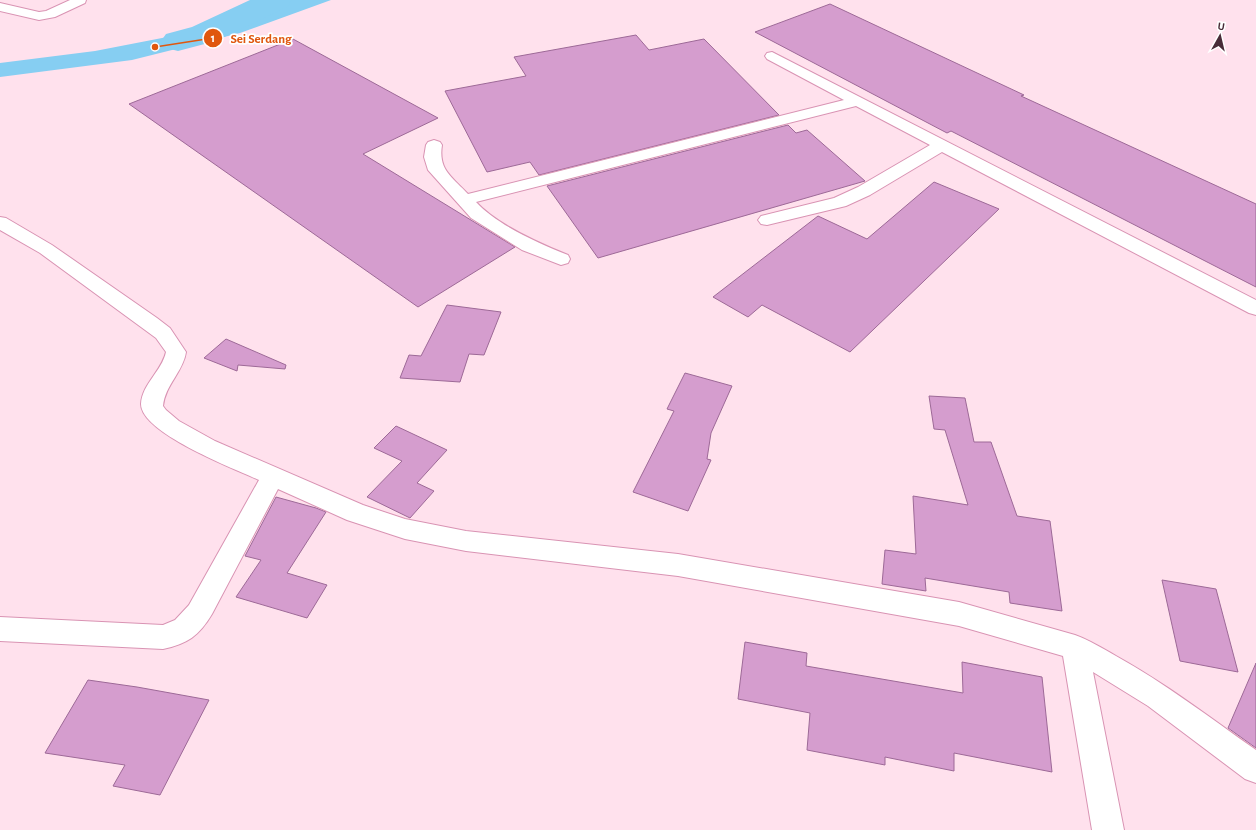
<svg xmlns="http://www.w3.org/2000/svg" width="1256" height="830" font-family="'Alegreya Sans',sans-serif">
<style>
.water{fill:#86cef2}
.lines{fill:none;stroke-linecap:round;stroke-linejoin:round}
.river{fill:#86cef2;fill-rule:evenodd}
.building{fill:#d59dce;stroke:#9d6997}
.minor-casing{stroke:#d993b3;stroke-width:2}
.minor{fill:#fff;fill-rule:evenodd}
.leader{fill:none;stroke:#e0570e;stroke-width:1.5}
.callout-dot{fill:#e0570e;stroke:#fff;stroke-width:1.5}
.mark-label{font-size:12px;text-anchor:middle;font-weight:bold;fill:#fff}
.callout-label{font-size:13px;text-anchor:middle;font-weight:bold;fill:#e0570e;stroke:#fff;stroke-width:3.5;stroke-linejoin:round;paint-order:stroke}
</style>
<rect width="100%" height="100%" fill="#ffe1ed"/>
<!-- water -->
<path class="water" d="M283,0H331L240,33L132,60L0,77V63L95,51L193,32Z"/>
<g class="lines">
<!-- river -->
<path class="river" d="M250,0H292L287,7L216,41L178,51L166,48L161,41L166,34L192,27Z"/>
</g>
<!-- building -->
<g class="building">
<path d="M830,4L1024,95L1021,96L1256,204V287L951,131L947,133L755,32Z"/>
<path d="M636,35L649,50L704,39L779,115L539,175L530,162L487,172L445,91L526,76L514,57Z"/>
<path d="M293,39L438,118L363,154L515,247L418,307L129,104Z"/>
<path d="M788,125L796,133L807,130L865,181L598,258L547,186Z"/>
<path d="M934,182L999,209L850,352L762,305L748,317L713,297L818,216L867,239Z"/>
<path d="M447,305L501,312L484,355L469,354L460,382L400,378L409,355L421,356Z"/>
<path d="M226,339L286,365L285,369L238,365L237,371L204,358Z"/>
<path d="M685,373L732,386L711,433L707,459L711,460L688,511L633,492L674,411L667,409Z"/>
<path d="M929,396L965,398L974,442H991L1017,516L1050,521L1062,611L1010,603L1009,592L925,578L926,591L882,584L885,550L916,554L913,496L968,505L945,430L934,429Z"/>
<path d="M396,426L447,450L417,483L434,491L410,518L367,497L402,461L374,448Z"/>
<path d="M276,497L316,508L326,512L287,573L327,585L307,618L236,597L261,560L245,556Z"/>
<path d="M1162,580L1216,589L1238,672L1180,661Z"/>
<path d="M745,642L807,653L806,666L963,693L962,662L1042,677L1052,772L954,753V771L885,757V765L807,750L810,713L738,699Z"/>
<path d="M1256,663V748L1228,728Z"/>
<path d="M88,680L137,687L209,700L160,795L113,786L125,765L45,753Z"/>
</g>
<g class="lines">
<!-- minor casing -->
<g class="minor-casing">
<g id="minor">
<path d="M70,0H86L85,3L55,17L39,20L0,11V3L39,12L46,11Z"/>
<path d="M772,52L1256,300V315L1249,313L942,152L870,195L846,206L767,225L761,224L758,220L761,216L834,198L858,187L930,145L856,106L476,202C497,225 538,243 568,255L570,259L568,263L561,265L522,250L471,218L428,170L424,157L426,145L428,142L434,140L440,142L442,145C438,170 452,177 468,194L844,100L767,59L765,56L767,53Z"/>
<path d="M0,217L6,218L52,245L157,318L170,328L186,352C183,372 165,385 163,406L166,410L179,421L215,441L363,505L405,519L466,531L678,554L959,602L1075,635C1089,640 1102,648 1116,656C1165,683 1210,718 1256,750V783L1245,779L1148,706L1093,672L1124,830H1092L1063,656L959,626L678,576L466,551L405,539L347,520L278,489L212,614C199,636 187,644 163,649L0,641V617L163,625L175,620L189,605L259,480C235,469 141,433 141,404C142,384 162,371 166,352L156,338L40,253L0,230Z"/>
</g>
</g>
<!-- minor -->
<use href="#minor" class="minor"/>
</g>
<!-- callouts -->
<path class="leader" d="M155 47L213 38"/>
<g class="callout-dot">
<circle cx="155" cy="47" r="4"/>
<circle cx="213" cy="38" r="10"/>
</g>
<g class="mark-label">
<text x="213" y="42">1</text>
</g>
<g class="callout-label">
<text x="261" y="43">Sei Serdang</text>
</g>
<!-- north arrow -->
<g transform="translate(1220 36) rotate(8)" stroke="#ffffff" stroke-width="3" paint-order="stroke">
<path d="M0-3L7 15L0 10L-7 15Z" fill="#482c38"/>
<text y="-6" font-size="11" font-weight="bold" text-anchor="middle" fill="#482c38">U</text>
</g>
</svg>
